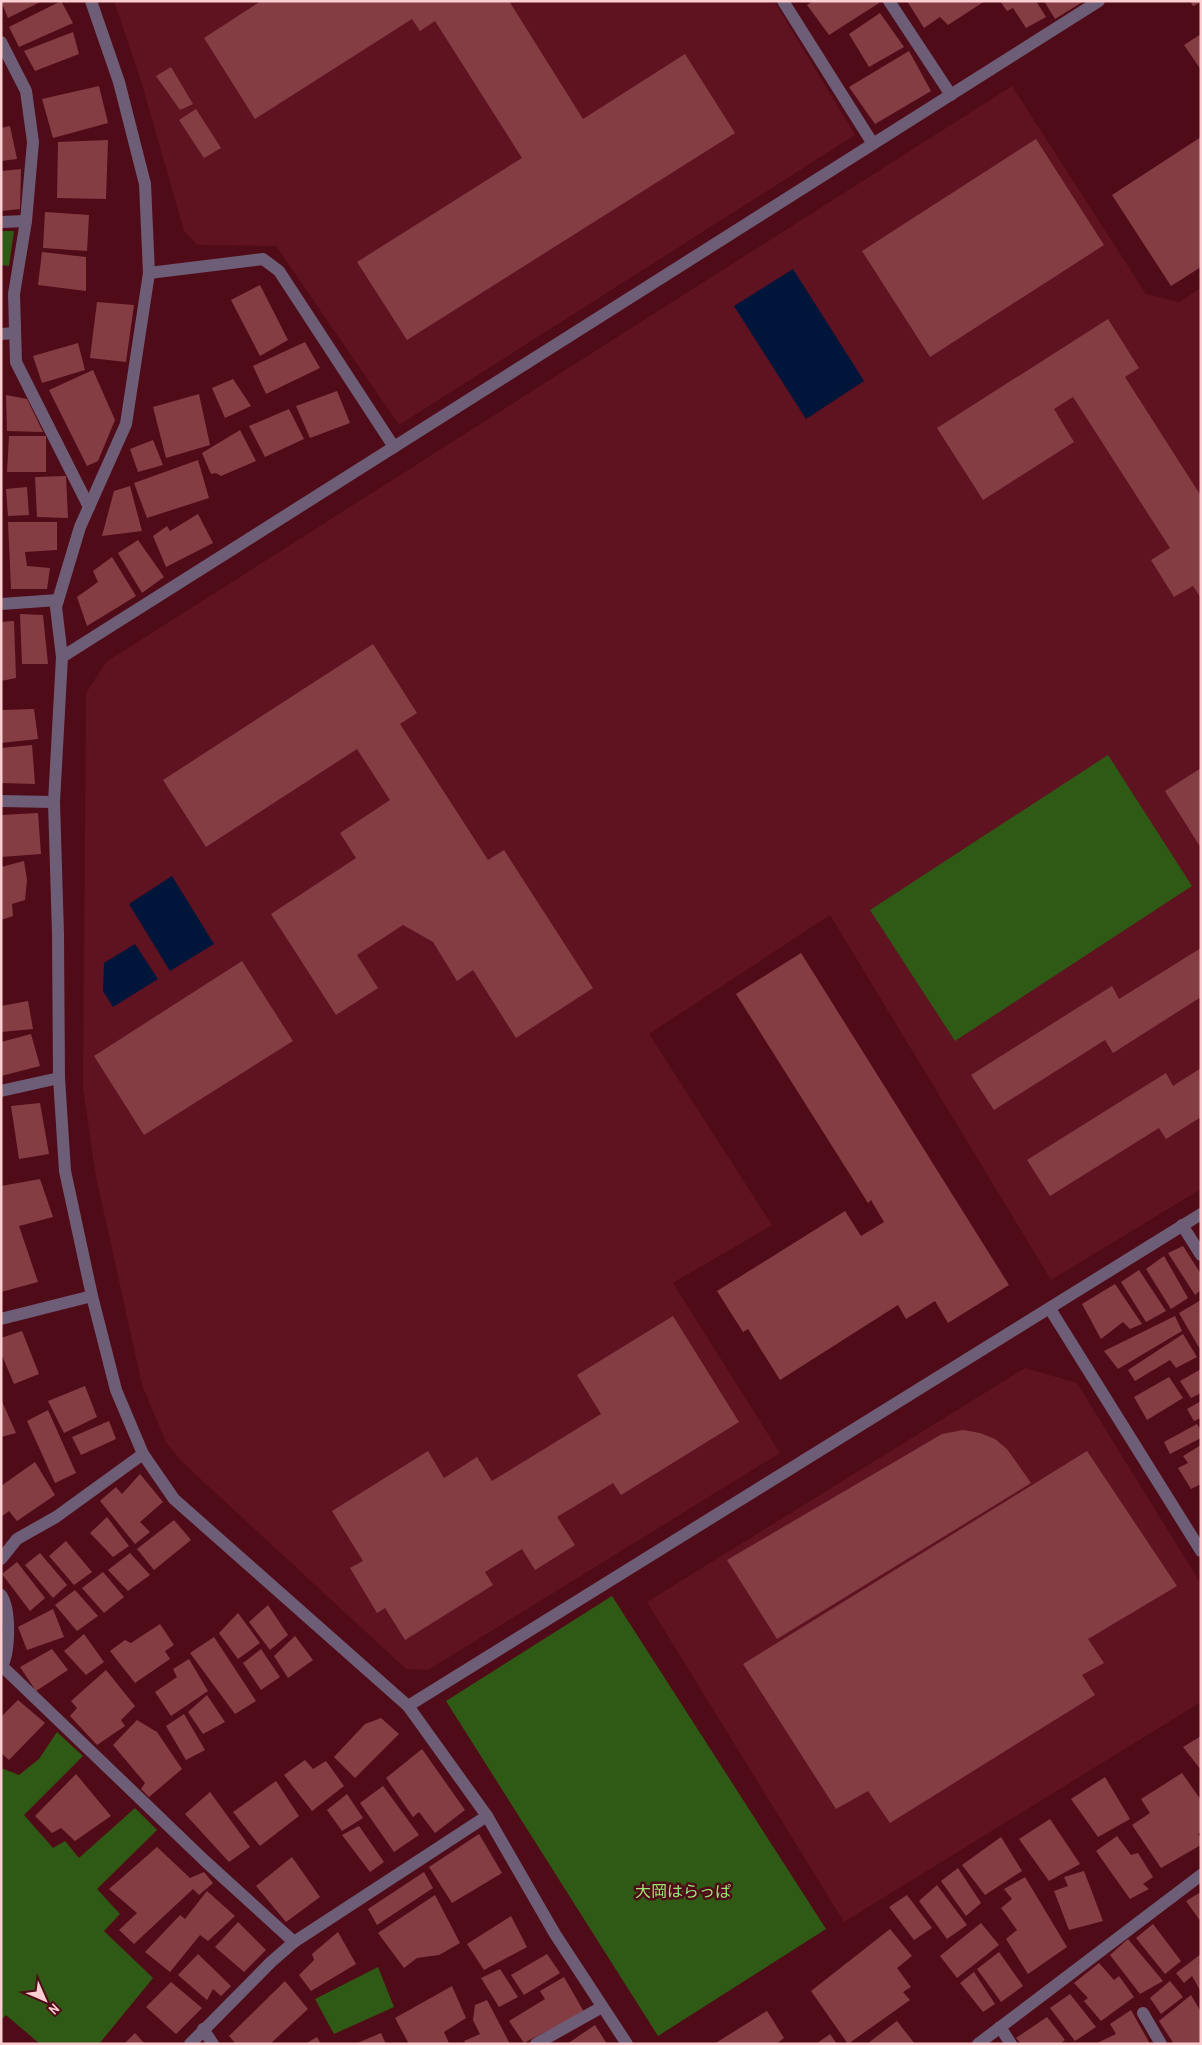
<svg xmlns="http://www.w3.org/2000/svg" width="1202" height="2045" font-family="'Archivo Narrow','Noto Sans JP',sans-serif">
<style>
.built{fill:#5f1220}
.green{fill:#2f5a15}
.water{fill:#00153a}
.building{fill:#853d44}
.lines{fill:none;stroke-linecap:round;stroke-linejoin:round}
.lane{stroke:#6e5d76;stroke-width:12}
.street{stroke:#6e5d76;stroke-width:12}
.labels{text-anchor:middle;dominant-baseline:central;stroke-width:5;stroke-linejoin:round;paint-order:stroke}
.park-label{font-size:16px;fill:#9ce677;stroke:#500b18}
</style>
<rect width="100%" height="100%" fill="#500b18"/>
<!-- built -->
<g class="built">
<path d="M114,1H774L855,135L399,425L276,246L197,245L184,231L141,81Z"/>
<path d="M1012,86L1146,294L1179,302L1201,288V1189L1051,1280L830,915L649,1034L772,1225L673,1283L780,1453L428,1670L406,1669L181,1461L166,1442L142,1385L95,1172L83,1087L86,693L106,662Z"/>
<path d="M1025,1368L1077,1383L1201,1584V1702L844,1922L647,1602Z"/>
</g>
<!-- green -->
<g class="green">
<path d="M1,231H14L9,266L1,265Z"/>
<path d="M1108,755L1192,886L955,1041L870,910Z"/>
<path d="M612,1596L826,1929L658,2036L446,1701Z"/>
<path d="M57,1732L83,1756L24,1815L53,1848L65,1841L79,1858L135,1808L157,1830L97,1889L120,1914L104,1931L153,1978L99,2044H40L6,2015L1,2020V1768L19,1775L39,1759Z"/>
<path d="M378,1967L394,2007L334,2034L315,1999Z"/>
</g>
<!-- water -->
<g class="water">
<path d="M793,269L864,381L806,419L734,306Z"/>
<path d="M172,876L214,944L170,971L129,904Z"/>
<path d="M135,944L158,979L113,1007L103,991L104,963Z"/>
</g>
<!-- building -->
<g class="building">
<path d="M1,1H42L8,18Z"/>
<path d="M61,1L73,23L19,47L9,27Z"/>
<path d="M261,1H509L583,119L685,54L735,133L407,340L357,262L522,158L435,21L420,31L412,19L255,119L204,38Z"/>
<path d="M813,1H878L879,3L829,35L807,5Z"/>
<path d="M907,1H985L948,25L940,17L924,28Z"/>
<path d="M1000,1H1036L1046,17L1026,28L1013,8L1007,11Z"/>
<path d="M1044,1H1084L1055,19Z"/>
<path d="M1190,1H1201V2L1193,6Z"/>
<path d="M880,13L904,47L869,67L849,34Z"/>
<path d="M73,32L79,54L35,71L24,51Z"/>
<path d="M1201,34V70L1184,45Z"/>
<path d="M909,51L931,91L875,124L849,87Z"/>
<path d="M171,67L193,104L180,110L156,76Z"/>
<path d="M99,86L108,123L53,138L42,99Z"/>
<path d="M196,109L221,148L204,158L179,120Z"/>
<path d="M10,126L17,159L1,161V128Z"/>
<path d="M1201,137V267L1171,286L1112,195Z"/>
<path d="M1036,139L1104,245L930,357L862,251Z"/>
<path d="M108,140L106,199L57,198L58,142Z"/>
<path d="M21,169L20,209L1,211V171Z"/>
<path d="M45,212L89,215L87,251L43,248Z"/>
<path d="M42,252L86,257V291L38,285Z"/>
<path d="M260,285L288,340L260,356L231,300Z"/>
<path d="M97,302L134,305L126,362L90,358Z"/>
<path d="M1108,319L1139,368L1125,377L1201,496V598L1193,586L1174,597L1151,560L1170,548L1073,397L1054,409L1074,442L983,500L937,428Z"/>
<path d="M305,342L320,368L266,394L253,366Z"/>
<path d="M78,343L85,370L42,383L33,356Z"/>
<path d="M93,370L115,420L98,461L87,466L49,390Z"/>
<path d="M233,379L251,406L225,418L212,388Z"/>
<path d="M337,391L350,423L310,438L296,406Z"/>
<path d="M199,394L210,445L166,458L153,407Z"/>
<path d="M6,395L27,399L43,432L7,431Z"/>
<path d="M289,409L304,439L265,457L249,426Z"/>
<path d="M240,430L256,461L221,476L216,473L211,474L202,453Z"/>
<path d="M9,436H46V472H7Z"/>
<path d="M153,440L163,465L138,472L130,449Z"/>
<path d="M198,460L209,498L147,518L134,483Z"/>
<path d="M66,476L68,518L37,517L35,477Z"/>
<path d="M130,486L142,531L102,536L114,491Z"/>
<path d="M27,487L29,515L8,516L6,489Z"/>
<path d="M198,514L213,543L166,567L153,536L167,526L170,531Z"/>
<path d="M8,522H57V550L25,552L27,566L50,568L47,589H11Z"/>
<path d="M138,540L164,577L142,593L118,553Z"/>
<path d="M112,557L136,596L87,626L77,597L98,582L93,571Z"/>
<path d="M20,614L43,615L48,664H22Z"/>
<path d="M14,621L16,678L1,681V622Z"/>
<path d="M373,644L417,713L400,724L488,860L504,850L593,988L516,1038L473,970L457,981L433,942L403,925L357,955L378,988L336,1015L271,914L356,858L340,833L390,800L357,749L206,847L163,780Z"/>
<path d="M34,709L38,739L1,743V710Z"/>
<path d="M32,745L35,784L1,783V748Z"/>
<path d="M1201,768V848L1165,791Z"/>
<path d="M38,813L41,854L1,857V815Z"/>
<path d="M24,861L27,880L25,900L12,904L13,916L1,920V867Z"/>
<path d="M1201,948V997L1113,1053L1105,1040L994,1110L971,1075L1112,986L1119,999Z"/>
<path d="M801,953L1009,1285L948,1323L935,1301L906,1319L898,1305L780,1380L748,1329L743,1332L717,1291L845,1211L861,1236L884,1222L871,1200L868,1203L736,994Z"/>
<path d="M242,961L293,1041L144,1135L94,1056Z"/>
<path d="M28,1001L33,1029L1,1032V1006Z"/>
<path d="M31,1034L40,1066L1,1076V1042Z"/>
<path d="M1201,1068V1117L1166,1139L1159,1128L1050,1196L1027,1160L1166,1073L1173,1086Z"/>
<path d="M40,1103L49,1154L19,1159L11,1106Z"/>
<path d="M40,1179L53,1217L19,1226L38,1282L1,1292V1186Z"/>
<path d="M1183,1246L1201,1274V1290L1195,1295L1168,1253Z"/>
<path d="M1164,1256L1188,1298L1171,1309L1146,1269Z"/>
<path d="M1139,1270L1166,1311L1146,1322L1121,1282Z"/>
<path d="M1115,1284L1142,1324L1130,1329L1123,1322L1101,1339L1082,1304Z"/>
<path d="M1201,1300V1351L1179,1313Z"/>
<path d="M673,1316L739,1422L621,1495L613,1483L557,1517L575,1545L535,1570L522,1549L485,1572L493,1585L405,1640L385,1608L377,1613L350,1568L363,1561L332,1511L428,1451L444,1478L477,1457L492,1481L601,1414L577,1375Z"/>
<path d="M1175,1316L1182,1331L1118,1369L1104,1351Z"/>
<path d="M22,1331L39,1374L14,1384L1,1353V1338Z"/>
<path d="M1183,1334L1197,1357L1176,1368L1170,1360L1135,1381L1128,1370Z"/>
<path d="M1201,1369V1393L1191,1398L1180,1381Z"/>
<path d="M1169,1377L1183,1398L1147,1420L1134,1397Z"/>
<path d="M85,1386L97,1417L64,1433L48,1401Z"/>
<path d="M1,1399L16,1433L1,1437Z"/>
<path d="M1201,1401V1418L1194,1421L1187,1409Z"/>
<path d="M48,1410L76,1473L55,1483L27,1421Z"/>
<path d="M109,1421L116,1439L81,1455L72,1437Z"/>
<path d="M1197,1424L1201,1430V1438L1170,1454L1164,1442Z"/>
<path d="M963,1430L980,1433L995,1439L1007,1449L1031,1483L777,1639L727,1560L942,1434Z"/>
<path d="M1201,1445V1484L1191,1489L1178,1468L1188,1463L1183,1456Z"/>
<path d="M1087,1451L1177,1586L1088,1639L1104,1663L1082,1675L1095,1695L890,1823L868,1791L836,1809L743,1664Z"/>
<path d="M35,1462L55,1495L17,1521L9,1511L1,1517V1486Z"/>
<path d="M140,1474L163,1502L140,1522L150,1532L135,1544L100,1501L116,1487L122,1494Z"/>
<path d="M107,1517L129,1546L113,1557L90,1533Z"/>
<path d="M174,1520L191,1540L154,1570L137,1549Z"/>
<path d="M66,1541L92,1572L74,1585L49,1556Z"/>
<path d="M40,1553L67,1585L53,1598L25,1565Z"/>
<path d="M130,1553L150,1575L128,1591L108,1570Z"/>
<path d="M17,1562L45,1598L30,1611L2,1574Z"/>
<path d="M103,1572L124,1597L104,1613L82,1588Z"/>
<path d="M75,1590L98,1616L77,1631L55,1605Z"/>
<path d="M268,1605L288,1635L270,1650L249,1622Z"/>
<path d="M53,1609L64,1637L27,1650L18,1627Z"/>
<path d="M238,1613L260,1643L238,1659L219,1633Z"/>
<path d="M160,1624L174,1645L165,1651L170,1659L135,1683L110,1651L125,1640L131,1643Z"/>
<path d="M84,1634L104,1662L86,1675L64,1651Z"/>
<path d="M295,1636L313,1660L288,1678L274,1656Z"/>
<path d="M214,1637L256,1701L235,1714L190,1653Z"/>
<path d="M52,1649L68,1670L36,1691L20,1667Z"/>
<path d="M261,1649L280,1677L261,1690L243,1663Z"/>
<path d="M189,1659L208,1691L171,1716L155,1692L177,1677L173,1669Z"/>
<path d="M106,1670L135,1706L121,1720L125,1726L97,1745L70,1716L77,1708L71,1701Z"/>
<path d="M207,1695L225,1722L203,1734L188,1712Z"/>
<path d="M18,1700L45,1723L9,1760L1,1753V1717Z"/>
<path d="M184,1714L205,1750L186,1760L166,1726Z"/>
<path d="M381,1718L399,1734L355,1778L334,1757L365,1724Z"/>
<path d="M137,1720L157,1732L182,1769L149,1797L141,1789L145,1783L113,1745Z"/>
<path d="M1201,1736V1770L1183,1747Z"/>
<path d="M422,1749L465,1810L435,1833L419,1812L413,1817L386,1778Z"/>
<path d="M305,1760L313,1769L326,1761L344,1786L312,1811L284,1775Z"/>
<path d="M1182,1773L1201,1800V1832L1198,1834L1201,1838V1845L1161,1868L1132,1825L1150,1813L1141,1799Z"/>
<path d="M76,1774L111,1816L75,1841L61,1828L52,1833L35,1816Z"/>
<path d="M1105,1777L1130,1819L1098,1837L1071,1799Z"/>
<path d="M276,1781L299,1816L260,1846L233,1812Z"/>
<path d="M383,1786L419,1835L394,1852L360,1803Z"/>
<path d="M210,1792L250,1847L229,1862L185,1814Z"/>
<path d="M347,1794L363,1818L342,1831L327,1810Z"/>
<path d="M1050,1819L1080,1864L1049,1881L1019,1839Z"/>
<path d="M359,1826L384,1862L370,1872L342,1835Z"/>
<path d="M479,1834L502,1873L452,1903L429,1867Z"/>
<path d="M1117,1836L1131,1855L1138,1853L1153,1877L1143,1884L1149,1889L1130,1899L1096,1851Z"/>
<path d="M1001,1837L1022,1871L985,1895L962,1865Z"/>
<path d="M157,1847L190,1878L204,1872L213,1883L199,1895L193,1889L134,1944L119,1930L137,1913L109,1889Z"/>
<path d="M292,1857L320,1897L286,1922L256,1886Z"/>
<path d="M958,1868L981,1903L966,1916L941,1881Z"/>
<path d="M1084,1871L1103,1921L1069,1930L1054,1891L1068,1886L1064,1877Z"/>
<path d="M424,1872L433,1888L377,1925L368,1909Z"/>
<path d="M1025,1877L1067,1947L1028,1974L1006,1939L1017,1930L1001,1908L1012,1899L1004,1889Z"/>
<path d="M937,1885L967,1925L947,1939L919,1901Z"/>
<path d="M207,1891L235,1916L208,1941L200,1935L170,1972L145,1952L180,1915L185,1919Z"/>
<path d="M1201,1892V1922L1186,1901Z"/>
<path d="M435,1895L460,1943L439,1955L417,1958L404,1968L378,1933Z"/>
<path d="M907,1895L932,1928L914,1940L889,1907Z"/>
<path d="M511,1916L527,1947L484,1970L467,1944Z"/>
<path d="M238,1922L266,1950L244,1972L215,1947Z"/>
<path d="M981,1923L999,1945L957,1978L940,1956Z"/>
<path d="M1153,1924L1181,1961L1165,1974L1136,1938Z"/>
<path d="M890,1929L912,1956L897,1968L911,1987L903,1992L910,2000L848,2044L811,1991Z"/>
<path d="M338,1932L356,1964L311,1991L299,1975L314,1960L312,1954Z"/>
<path d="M1128,1939L1163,1981L1140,1994L1110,1955Z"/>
<path d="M999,1952L1023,1986L1001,2002L977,1969Z"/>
<path d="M198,1954L231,1986L221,1996L213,1989L207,2000L178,1975Z"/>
<path d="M547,1954L560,1973L524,1995L511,1975Z"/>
<path d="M1201,1954V1992L1192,1976L1184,1983L1176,1973Z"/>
<path d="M1099,1963L1114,1980L1119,1976L1134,1997L1101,2021L1084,2001L1088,1998L1074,1983Z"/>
<path d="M500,1969L518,1997L499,2007L481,1978Z"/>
<path d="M974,1972L995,2004L983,2012L960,1983Z"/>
<path d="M564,1977L584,2012L524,2043L509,2021L545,1999L540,1991Z"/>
<path d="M285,1981L308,2009L270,2044H236L229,2036Z"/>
<path d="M1170,1981L1183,1997L1161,2014L1150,1998Z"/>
<path d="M171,1982L202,2008L176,2034L146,2007Z"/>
<path d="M452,1986L466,2018L444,2032L449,2043L409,2044L395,2018Z"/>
<path d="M1070,1994L1096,2027L1075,2041L1050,2008Z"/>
<path d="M1191,1995L1201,2012V2044H1174L1159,2021Z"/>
<path d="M487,2000L510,2044H466L464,2041L480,2034L473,2020L475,2005Z"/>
<path d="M1131,2010L1150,2044H1095L1116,2034L1110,2024Z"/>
<path d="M767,2011L784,2038L776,2044H714Z"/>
<path d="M1047,2017L1065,2040L1060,2044H1021L1016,2038Z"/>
<path d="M897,2021L915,2044H867Z"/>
<path d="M595,2025L607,2044H567Z"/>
<path d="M135,2033L145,2044H124Z"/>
<path d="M381,2033L386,2044H355Z"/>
<path d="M830,2034L837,2044H816Z"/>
<path d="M317,2037L321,2044H305Z"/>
</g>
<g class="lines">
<!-- lane -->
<g class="lane">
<path d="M783,1L873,144"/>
<path d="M889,1L951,95"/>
<path d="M1,42L26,91L33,142L26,221L14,294L16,362L89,507"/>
<path d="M1,334L15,333"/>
<path d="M1,801L54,802"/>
<path d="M1,1091L59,1078"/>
<path d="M1182,1225L1201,1255"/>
<path d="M1,1319L92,1296"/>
<path d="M3,1667L205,1861L294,1942"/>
<path d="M1143,2013L1161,2044"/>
<path d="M1000,2027L1011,2044"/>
<path d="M203,2029L213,2044"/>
<path d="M190,2044L271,1962L294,1942L487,1816"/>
<path d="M536,2044L602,2007"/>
</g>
<!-- street -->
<g class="street">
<path d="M91,1L119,82L145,184L149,273L126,424L80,527L56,607L62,657L54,802L58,934L59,1078L65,1171L92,1296L116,1390L143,1454L174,1499L408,1706L487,1816L555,1934L627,2044"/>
<path d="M1,222L26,221"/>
<path d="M149,273L263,259L279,271L394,447"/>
<path d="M1,604L58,600"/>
<path d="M62,657L1099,1"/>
<path d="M1050,1309L1201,1551"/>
<path d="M1,1559L17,1539L56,1517L143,1454"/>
<path d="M1,1595C11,1609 10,1654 1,1668"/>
<path d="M408,1706L1201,1214"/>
<path d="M978,2044L1201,1875"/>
</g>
</g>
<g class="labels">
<!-- park labels -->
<g class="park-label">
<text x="683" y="1891">大岡はらっぱ</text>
</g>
</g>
<!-- border -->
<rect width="1202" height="2045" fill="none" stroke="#fbcfd1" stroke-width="5"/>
<!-- north arrow -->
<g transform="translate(45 2000) rotate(135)" stroke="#500b18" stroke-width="4" paint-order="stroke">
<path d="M0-4L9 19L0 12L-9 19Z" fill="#fbcfd1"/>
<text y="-8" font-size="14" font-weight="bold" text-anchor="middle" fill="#fbcfd1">N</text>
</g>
</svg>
